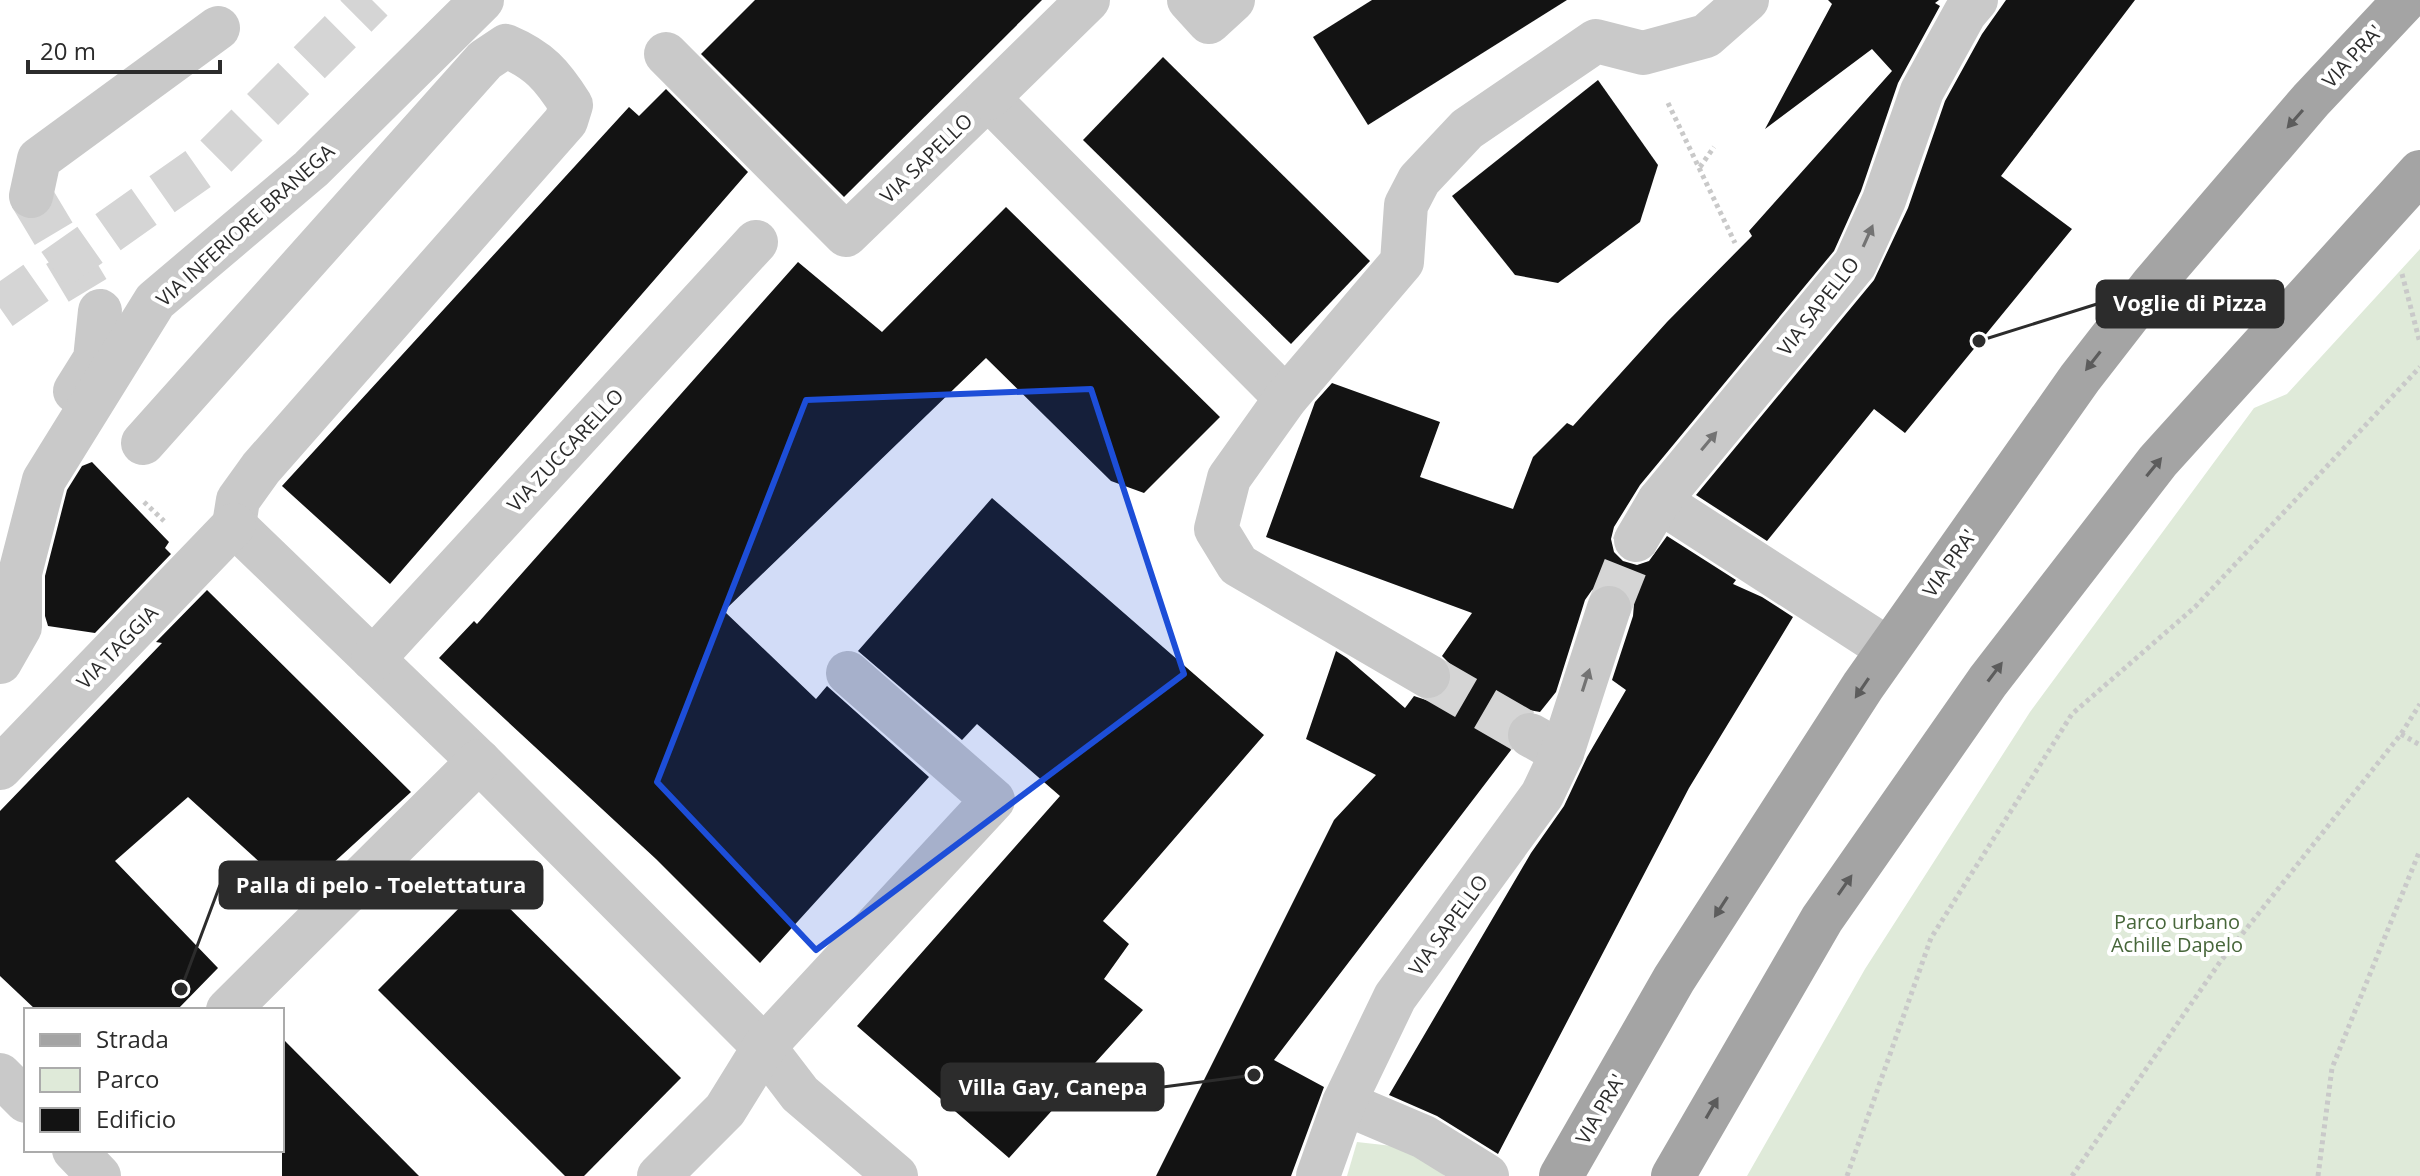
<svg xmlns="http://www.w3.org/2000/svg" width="2420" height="1176" font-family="'Open Sans',sans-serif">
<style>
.green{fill:#dfead9}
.building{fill:#131313}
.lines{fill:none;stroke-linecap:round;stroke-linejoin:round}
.minor-tunnel{stroke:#d5d5d5;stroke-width:44;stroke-dasharray:44 22;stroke-linecap:butt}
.highway-tunnel{stroke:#d5d5d5;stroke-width:44;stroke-dasharray:44 22;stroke-linecap:butt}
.path{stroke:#c9c9c9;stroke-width:5;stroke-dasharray:4 4;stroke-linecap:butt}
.minor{stroke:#c9c9c9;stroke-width:44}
.major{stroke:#a4a4a4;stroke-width:44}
.oneway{fill:#5c5c5c}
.oneway2{fill:#737373}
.marked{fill:#1d4ed8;fill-opacity:0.2;stroke:#1d4ed8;stroke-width:6;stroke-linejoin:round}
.labels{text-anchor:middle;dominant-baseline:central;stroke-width:8;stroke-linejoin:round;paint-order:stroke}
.street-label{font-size:20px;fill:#2c2c2c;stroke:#fff}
.park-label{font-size:20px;fill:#47663a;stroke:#fff}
.leader{fill:none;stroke:#2c2c2c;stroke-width:3}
.callout-dot{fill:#2c2c2c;stroke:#fff;stroke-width:3}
.callout{fill:#2c2c2c;stroke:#2c2c2c;stroke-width:3}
.callout-label{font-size:22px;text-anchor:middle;font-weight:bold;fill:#fff}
</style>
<rect width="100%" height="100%" fill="#fff"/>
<!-- green -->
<g class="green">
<path d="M2420,249V1176H1747L1865,969L2030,712L2254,408L2287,394Z"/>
<path d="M1357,1142L1410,1148L1445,1176H1347Z"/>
</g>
<!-- building -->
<g class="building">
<path d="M755,0H1042L844,197L701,54Z"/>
<path d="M1372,0H1567L1368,125L1313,37Z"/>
<path d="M1828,0H1939L1935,3L1940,6L1898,83L1861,191L1834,251L1640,485L1614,527L1611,539L1614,552L1623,561L1637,565L1649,561L1667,536L1736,580L1733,584L1762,597L1793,617L1689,788L1498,1154L1437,1116L1389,1095L1531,853L1564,806L1587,757L1626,690L1612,680L1633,616L1634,604L1628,592L1616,584H1603L1592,590L1585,600L1556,692L1540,712L1529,710L1518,713L1509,722L1505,736L1511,750L1274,1060L1324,1087L1291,1176H1156L1334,820L1376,775L1306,739L1336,651L1347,658L1405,708L1414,696L1429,701L1440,698L1449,689L1453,675L1450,664L1442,656L1472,613L1266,537L1315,402L1332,383L1440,422L1420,477L1513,509L1533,457L1567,423L1573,426L1667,322L1752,236L1749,231L1892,71L1872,49L1765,129L1832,4Z"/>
<path d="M2006,0H2135L2001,176L2072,229L1905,433L1874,409L1767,541L1696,495L1874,280L1908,208L1945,101L1982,34Z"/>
<path d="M1163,57L1370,261L1291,344L1083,140Z"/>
<path d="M1598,80L1658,165L1640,222L1558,283L1515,275L1452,196Z"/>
<path d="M666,89L748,172L390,584L282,486L629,107L639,116Z"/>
<path d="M1006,207L1220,417L1144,493L1111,481L986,358L724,611L816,699L827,686L929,777L760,963L656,859L439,658L474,621L477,624L798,262L882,332Z"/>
<path d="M92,462L169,542L165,548L171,554L95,633L48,626L45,616V576L67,490L82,466Z"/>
<path d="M992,498L1264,735L1103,921L1129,944L1104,979L1143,1010L1009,1158L857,1026L1060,796L977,724L962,740L858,651Z"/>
<path d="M207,590L411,792L297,896L188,797L115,861L218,968L177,1010H36L0,976V811L162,643L156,642Z"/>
<path d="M484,883L681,1078L584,1176H565L378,990Z"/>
<path d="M282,1038L419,1176H282Z"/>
</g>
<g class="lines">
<!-- minor-tunnel -->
<g class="minor-tunnel">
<path d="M31,196L100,311"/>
<path d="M1609,608L1636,540"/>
<path d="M1428,676L1530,735"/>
</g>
<!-- highway-tunnel -->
<path class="highway-tunnel" d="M0,308L215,157L372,0"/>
<!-- path -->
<g class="path">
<path d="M1668,103L1735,243"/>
<path d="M1700,167L1714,147"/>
<path d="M2402,274L2420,343"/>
<path d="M144,502L164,521"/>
<path d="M2401,734L2420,745"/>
<path d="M1847,1176L1931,938L2072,714L2195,607L2420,367"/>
<path d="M2072,1176L2220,962L2401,734L2420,704"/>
<path d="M2318,1176L2332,1068L2420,850"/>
</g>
<!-- minor -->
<g class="minor">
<path d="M1189,0L1209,22L1233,0"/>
<path d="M666,54L846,235L988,98L1286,398"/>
<path d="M988,98L1088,0"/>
<path d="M31,196L39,159L218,28"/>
<path d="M75,391L95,359L100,311"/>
<path d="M143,443L485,60L506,46C539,60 552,75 571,105L566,121L261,468L238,500L234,525"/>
<path d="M1659,501L1888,649"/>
<path d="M234,525L479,761L764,1047L800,1094L896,1176"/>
<path d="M1636,540L1659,501L1855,264L1884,200L1922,91L1965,13L1976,0"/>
<path d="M373,659L756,242"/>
<path d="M0,662L20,627V573L44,480L155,301L311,169L482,0"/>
<path d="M1428,676L1238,565L1216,529L1229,478L1286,398L1402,262L1406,205L1419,180L1467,129L1596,41L1643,53L1706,36L1747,0"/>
<path d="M1530,735L1562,753"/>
<path d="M0,768L234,525"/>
<path d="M228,1010L479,761"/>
<path d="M0,1075L26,1101"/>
<path d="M1344,1103L1424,1137L1487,1176"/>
<path d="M74,1150L99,1176"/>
<path d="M659,1176L725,1110L764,1047L993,800L848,673"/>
<path d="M1318,1176L1344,1103L1395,997L1542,795L1562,753L1609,608"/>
</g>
<!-- major -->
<g class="major">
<path d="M1561,1176L1674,979L1863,686L2080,378L2153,284L2311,100L2405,0"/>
<path d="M1673,1176L1822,919L1988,681L2158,461L2420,172"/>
</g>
</g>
<!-- one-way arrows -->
<defs><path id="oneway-solid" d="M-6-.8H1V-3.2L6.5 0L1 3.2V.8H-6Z" transform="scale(2)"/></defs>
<g class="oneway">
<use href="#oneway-solid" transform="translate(2295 119) rotate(131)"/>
<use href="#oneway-solid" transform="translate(2093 361) rotate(128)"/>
<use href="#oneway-solid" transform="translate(2154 467) rotate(-51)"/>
<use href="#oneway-solid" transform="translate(1995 672) rotate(-53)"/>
<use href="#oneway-solid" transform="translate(1862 688) rotate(124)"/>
<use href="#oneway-solid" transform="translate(1845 885) rotate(-55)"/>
<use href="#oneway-solid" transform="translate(1721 907) rotate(123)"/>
<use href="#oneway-solid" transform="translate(1712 1108) rotate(-60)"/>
</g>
<g class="oneway2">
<use href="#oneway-solid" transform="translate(1868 236) rotate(-66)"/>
<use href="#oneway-solid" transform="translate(1709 441) rotate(-50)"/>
<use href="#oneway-solid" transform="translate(1586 680) rotate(-72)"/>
</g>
<!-- marked area -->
<path class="marked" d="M1091,389L1184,674L816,950L657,782L806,400Z"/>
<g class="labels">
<!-- street labels -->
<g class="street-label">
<text transform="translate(2352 56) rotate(-47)">VIA PRA'</text>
<text transform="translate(926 158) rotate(-44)">VIA SAPELLO</text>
<text transform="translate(245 225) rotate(-42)">VIA INFERIORE BRANEGA</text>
<text transform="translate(1818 306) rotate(-52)">VIA SAPELLO</text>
<text transform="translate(565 450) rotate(-47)">VIA ZUCCARELLO</text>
<text transform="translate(1949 563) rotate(-55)">VIA PRA'</text>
<text transform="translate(117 647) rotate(-46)">VIA TAGGIA</text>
<text transform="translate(1448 925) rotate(-54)">VIA SAPELLO</text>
<text transform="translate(1600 1109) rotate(-60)">VIA PRA'</text>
</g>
<!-- park labels -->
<g class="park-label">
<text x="2177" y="921">Parco urbano<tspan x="2177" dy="23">Achille Dapelo</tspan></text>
</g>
</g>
<!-- callouts -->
<path class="leader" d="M1979 341L2097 304M181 989L220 885M1254 1075L1163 1087"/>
<g class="callout-dot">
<circle cx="1979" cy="341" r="8"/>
<circle cx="181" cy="989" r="8"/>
<circle cx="1254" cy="1075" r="8"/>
</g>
<g class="callout">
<rect x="2097" y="281" width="186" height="46" rx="8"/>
<rect x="220" y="862" width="322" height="46" rx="8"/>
<rect x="942" y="1064" width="221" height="46" rx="8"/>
</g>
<g class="callout-label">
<text x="2190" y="311">Voglie di Pizza</text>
<text x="381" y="893">Palla di pelo - Toelettatura</text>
<text x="1053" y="1095">Villa Gay, Canepa</text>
</g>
<!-- legend -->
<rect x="24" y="1008" width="260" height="144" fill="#ffffff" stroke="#ababab" stroke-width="2"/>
<rect x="40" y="1034" width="40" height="12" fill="#a4a4a4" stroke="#ababab" stroke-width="2"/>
<text x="96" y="1048" font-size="24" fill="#2c2c2c">Strada</text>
<rect x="40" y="1068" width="40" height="24" fill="#dfead9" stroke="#ababab" stroke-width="2"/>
<text x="96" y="1088" font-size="24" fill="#2c2c2c">Parco</text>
<rect x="40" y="1108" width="40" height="24" fill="#131313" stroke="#ababab" stroke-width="2"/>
<text x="96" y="1128" font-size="24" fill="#2c2c2c">Edificio</text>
<!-- scale -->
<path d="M28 60v12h192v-12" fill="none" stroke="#2c2c2c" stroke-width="4"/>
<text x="40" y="60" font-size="24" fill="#2c2c2c" stroke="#ffffff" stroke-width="6" paint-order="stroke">20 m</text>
</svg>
